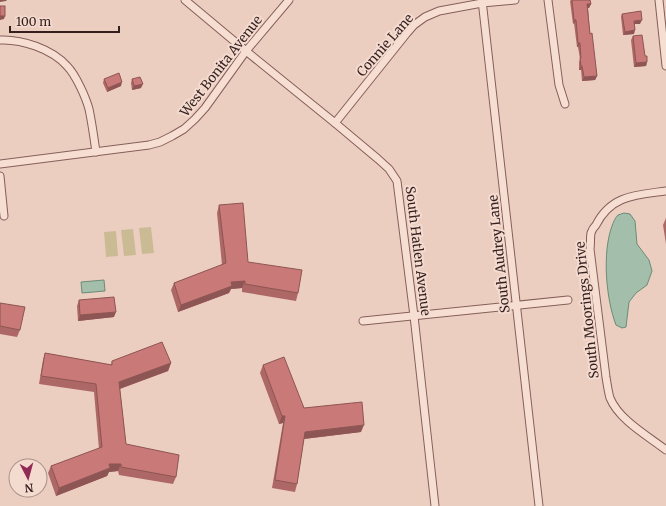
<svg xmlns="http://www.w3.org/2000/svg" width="666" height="506" font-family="Merriweather,serif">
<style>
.green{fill:#cabb95}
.water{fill:#a3beab;stroke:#6b8c76}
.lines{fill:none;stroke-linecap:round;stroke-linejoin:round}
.minor-casing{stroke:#855f59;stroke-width:9}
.minor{stroke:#f7ded3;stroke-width:7}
.wall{fill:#ad6866}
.shaded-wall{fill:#8d5553}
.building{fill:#c97977;stroke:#8d5553}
.labels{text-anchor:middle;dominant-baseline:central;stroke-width:4;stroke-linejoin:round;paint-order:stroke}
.street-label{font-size:13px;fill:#351f1d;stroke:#f4dbd0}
</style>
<rect width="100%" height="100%" fill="#eccec0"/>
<!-- green -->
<g class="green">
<path d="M151,227L154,253L142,254L139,228Z"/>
<path d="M133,229L136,255L124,256L121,230Z"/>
<path d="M116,231L118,256L106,257L104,232Z"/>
</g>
<!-- water -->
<g class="water">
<path d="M624,213L630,214L635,221L637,244L649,260L652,271L647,285L636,293L629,302L626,327L622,328L616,325C606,299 602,253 612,226C613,223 615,218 618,215C620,214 622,214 624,213Z"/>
<path d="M104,280L105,291L82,293L81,282Z"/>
</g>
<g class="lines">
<!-- minor casing -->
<g class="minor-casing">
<g id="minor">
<path d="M185,0L246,51L335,123L378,159L389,169L397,181L414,316L435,506"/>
<path d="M482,0L539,506"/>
<path d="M548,0L559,85L565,104"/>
<path d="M659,0L666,66"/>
<path d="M0,40C22,39 52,49 67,66C76,75 86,98 89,109C92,123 94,138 96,152"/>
<path d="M335,123L407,33L414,25L425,17L439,11L482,3L515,0"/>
<path d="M0,164L149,145L160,142L172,136L184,129L195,119L205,108L246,51L289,0"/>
<path d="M0,176L4,216"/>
<path d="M666,191C636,195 611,195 596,225C594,227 592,230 591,233C590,238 591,244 590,249L606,377C607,383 608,391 610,398C619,420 648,436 666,450"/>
<path d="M363,321L568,300"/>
</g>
</g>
<!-- minor -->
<use href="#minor" class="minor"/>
</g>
<!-- wall -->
<g class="wall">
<path d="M571,0H590L591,4L589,8H588L590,34L597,76L595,80L582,81L581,70H579V62L580,59L578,47H577L574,23L573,24L570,1Z"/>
<path d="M622,14L640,24H635L634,34L623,35L621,17Z"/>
<path d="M633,36L645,56L647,62L646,66L634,67L631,40Z"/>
<path d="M104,79L121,86L107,92L103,83Z"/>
<path d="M132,79L141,88L132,90L131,83Z"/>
<path d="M219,205L248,262L298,293L296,301L242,292V288L231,289L229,293L178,312L171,290L174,283L222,265L217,213Z"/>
<path d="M666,218V244L663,225Z"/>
<path d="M79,300L114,317L78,321L77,306Z"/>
<path d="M0,303L20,330L17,337L0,334Z"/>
<path d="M45,353L111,365L112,361L171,363L168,371L120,389L126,444L176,477L173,484L119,475L118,471L109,472L107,476L56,496L48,473L51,466L99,449L94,392L39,384L43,360Z"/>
<path d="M263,365L304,408L361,432L304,439L297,484L295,492L272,488L283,423L279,424L260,373Z"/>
</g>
<!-- shaded-wall -->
<g class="shaded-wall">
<path d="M0,0H7L6,1L0,2Z"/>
<path d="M587,4H591L589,8H586Z"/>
<path d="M0,16H5L4,19L0,20Z"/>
<path d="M574,20H576L574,23L573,24Z"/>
<path d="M642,20L640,24H633L634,21Z"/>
<path d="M635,30L634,34L623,35L625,32Z"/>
<path d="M578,43H580L578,47H577Z"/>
<path d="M647,62L646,66L634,67L636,63Z"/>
<path d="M581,66H582L581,70H579Z"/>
<path d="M597,76L595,80L582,81L584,77Z"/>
<path d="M122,82L121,86L107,92L108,88Z"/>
<path d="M143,84L141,88L132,90L134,86Z"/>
<path d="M245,281L242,288L231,289L229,293L178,312L181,305L231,282Z"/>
<path d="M116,312L114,317L78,321L80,315Z"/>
<path d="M171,363L168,371L116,390L119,382Z"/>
<path d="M282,416H285L283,423L279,424Z"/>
<path d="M364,425L361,432L303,439L305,432Z"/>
<path d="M109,464H121L118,471L109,472L107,476L56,496L59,488Z"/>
</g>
<!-- building -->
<g class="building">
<path d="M572,0H590L591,4H587L590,34L592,33L597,76L584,77L582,66H581L580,58H581L580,43H578L576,20H574Z"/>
<rect x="0" y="6" width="5" height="10"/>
<path d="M641,11L642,20L634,21L635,30L625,32L622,14Z"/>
<path d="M642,35L645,56H647V62L636,63L633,36Z"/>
<path d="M119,73L122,82L108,88L104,79Z"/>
<path d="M140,77L143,84L134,86L132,79Z"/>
<path d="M243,203L248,262L302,270L298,293L245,284V281L231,282L232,286L181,305L174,283L226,263L219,205Z"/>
<path d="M114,297L116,312L80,315L79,300Z"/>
<path d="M0,303L25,307L20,330L0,326Z"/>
<path d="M162,342L171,363L119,382L126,444L179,455L176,477L121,467V464H109L110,468L59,488L51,466L102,447L96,384L41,376L45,353L112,365V361Z"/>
<path d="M284,357L304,408L362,402L364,425L305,432L297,484L275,480L285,416H282L263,365Z"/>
</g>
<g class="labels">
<!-- street labels -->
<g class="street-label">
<text transform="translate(385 45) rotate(-49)">Connie Lane</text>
<text transform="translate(221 66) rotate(-52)">West Bonita Avenue</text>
<text transform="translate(418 251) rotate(83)">South Hatlen Avenue</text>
<text transform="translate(499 254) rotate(-96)">South Audrey Lane</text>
<text transform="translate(587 310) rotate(-96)">South Moorings Drive</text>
</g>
</g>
<!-- north arrow -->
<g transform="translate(28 478) rotate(174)"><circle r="19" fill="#f4dbd0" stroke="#a89088"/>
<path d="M0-3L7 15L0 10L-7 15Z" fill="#912b55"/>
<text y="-6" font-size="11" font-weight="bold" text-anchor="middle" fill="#351f1d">N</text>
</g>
<!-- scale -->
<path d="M10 26v6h109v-6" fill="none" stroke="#351f1d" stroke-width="2"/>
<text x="16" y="26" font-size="12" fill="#351f1d" stroke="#f4dbd0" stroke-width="3" paint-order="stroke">100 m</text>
</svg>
